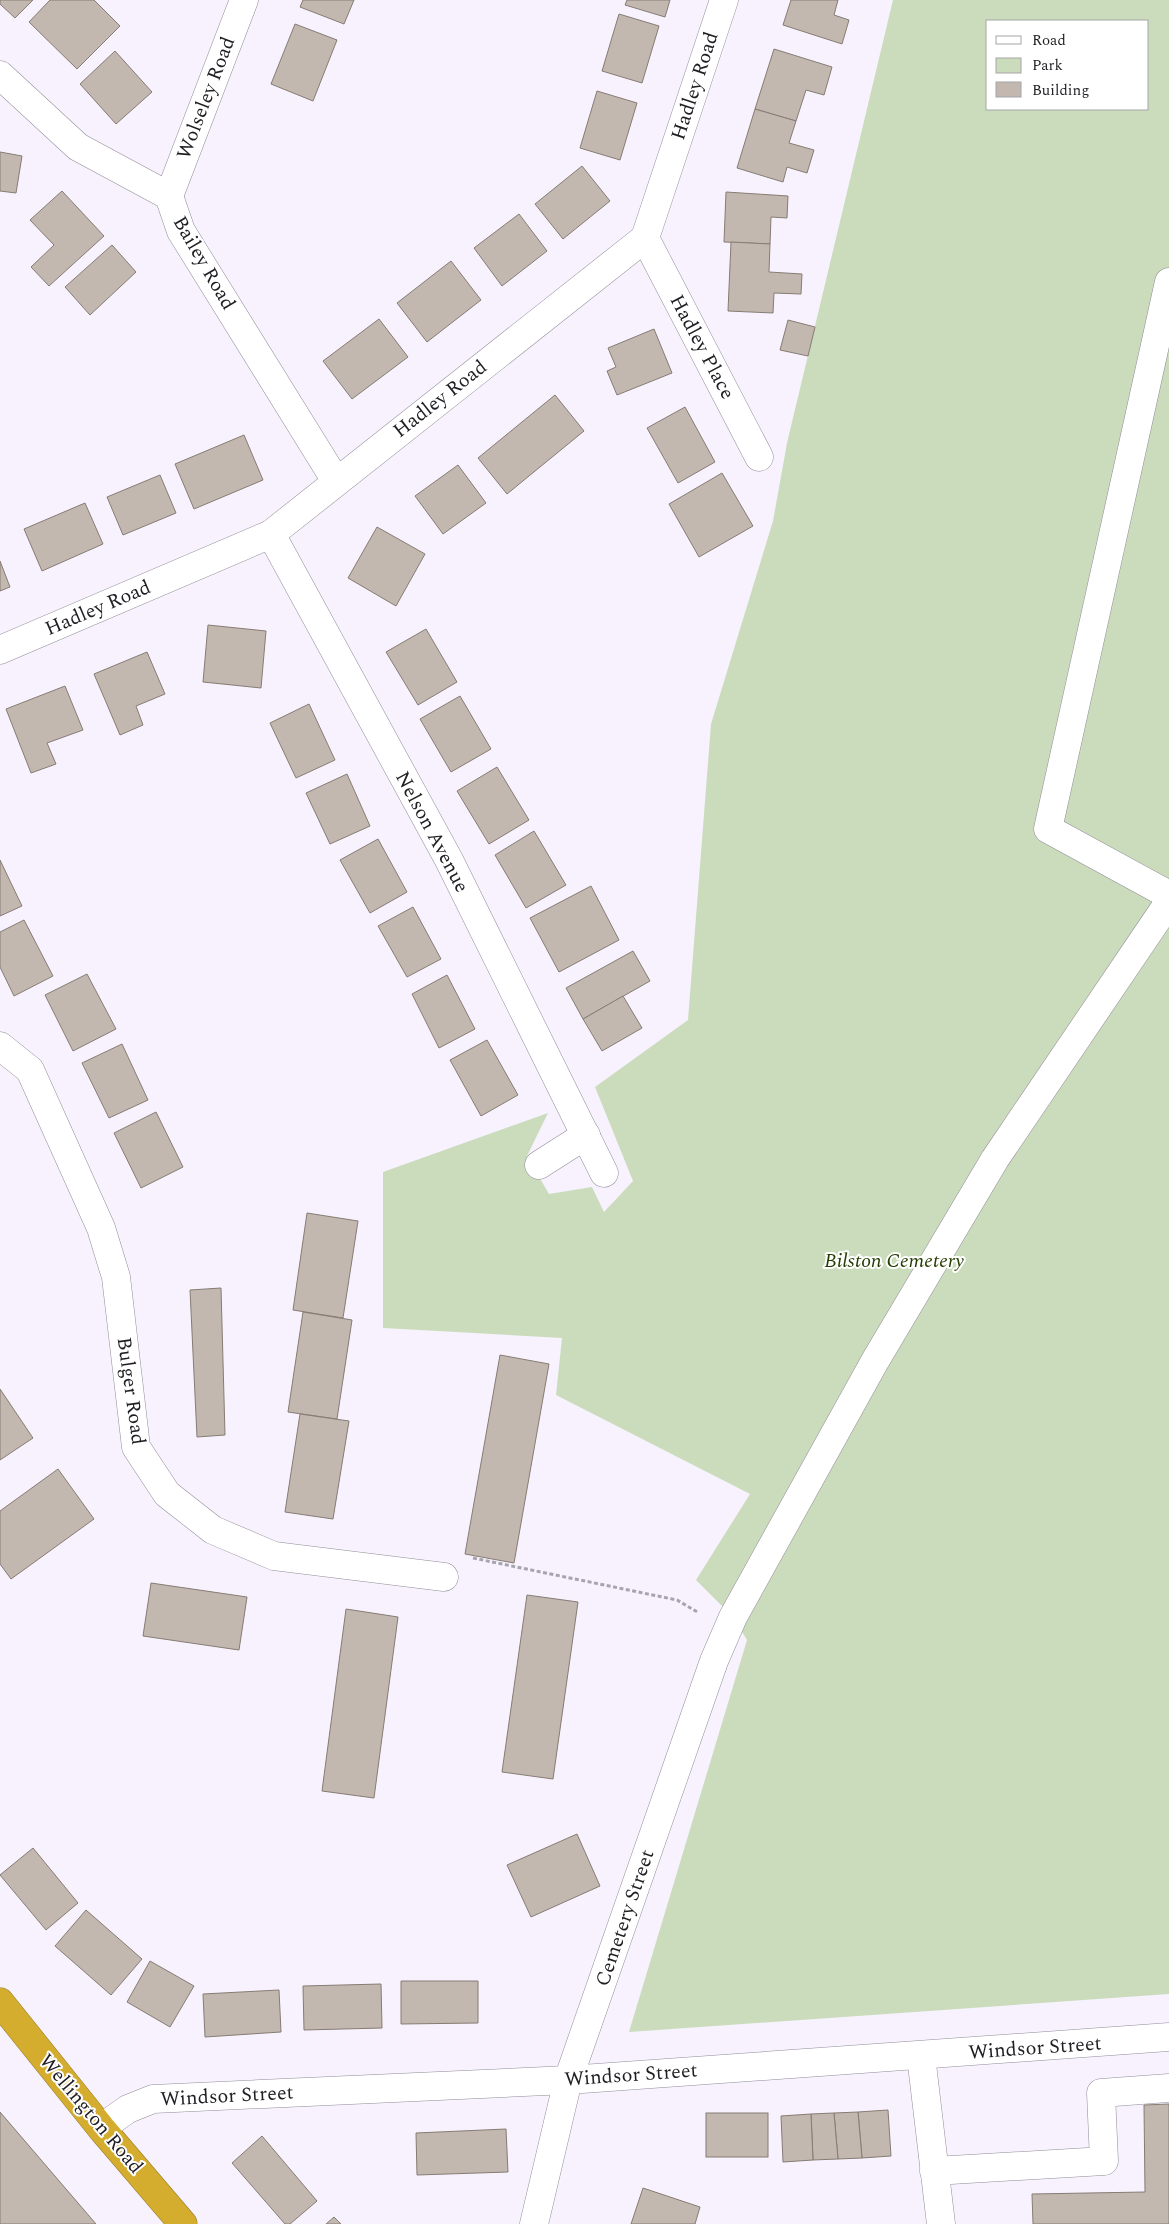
<svg xmlns="http://www.w3.org/2000/svg" width="1169" height="2224" font-family="Spectral,serif">
<style>
.green{fill:#cbdcbd;fill-rule:evenodd}
.building{fill:#c2b8b0;stroke:#867c74}
.lines{fill:none;stroke-linecap:round;stroke-linejoin:round}
.minor-casing{stroke:#928d98;stroke-width:29}
.highway-casing{stroke:#967b2a;stroke-width:29}
.path{stroke:#a8a4ad;stroke-width:3;stroke-dasharray:4 2.5;stroke-linecap:butt}
.minor{stroke:#fff;stroke-width:28}
.highway{stroke:#d5ad2e;stroke-width:28}
.labels{text-anchor:middle;dominant-baseline:central;stroke-width:4;stroke-linejoin:round;paint-order:stroke}
.street-label{font-size:20px;fill:#201e22;stroke:#fff}
.park-label{font-size:20px;font-style:italic;fill:#243d00;stroke:#fff}
</style>
<rect width="100%" height="100%" fill="#f7f2fd"/>
<!-- green -->
<path class="green" d="M893,0H1169V1994L629,2032L747,1640L733,1617L696,1580L750,1494L556,1395L562,1338L383,1328V1172L548,1113L527,1156L549,1194L592,1187L604,1212L633,1181L595,1087L688,1020L711,724L773,521L787,443ZM988,21H1148V109H988Z"/>
<!-- building -->
<g class="building">
<path d="M0,0H33L15,18L0,4Z"/>
<path d="M50,0H94L120,26L77,69L29,22Z"/>
<path d="M303,0H354L344,24L300,7Z"/>
<path d="M627,0H670L665,17L625,5Z"/>
<path d="M791,0H838L834,15L849,20L842,44L783,25Z"/>
<path d="M619,14L659,26L642,83L602,71Z"/>
<path d="M295,24L337,40L313,101L271,84Z"/>
<path d="M774,49L832,67L824,95L806,90L796,121L755,109Z"/>
<path d="M115,51L152,92L116,124L80,84Z"/>
<path d="M597,91L637,103L620,160L580,148Z"/>
<path d="M755,109L796,121L789,143L814,150L807,173L787,167L783,182L737,168Z"/>
<path d="M0,152L22,156L16,193L0,191Z"/>
<path d="M582,166L610,201L563,239L535,204Z"/>
<path d="M62,191L104,236L49,286L31,267L54,245L30,220Z"/>
<path d="M726,192L788,196L787,218L771,217L770,244L724,242Z"/>
<path d="M519,214L547,251L502,286L474,248Z"/>
<path d="M731,242L770,244L769,272L802,274L801,294L774,293L773,313L728,311Z"/>
<path d="M112,245L136,272L90,315L65,287Z"/>
<path d="M451,261L481,300L427,342L397,303Z"/>
<path d="M379,319L408,357L352,399L323,361Z"/>
<path d="M788,320L815,327L808,356L780,350Z"/>
<path d="M654,329L672,373L617,395L607,371L616,367L608,348Z"/>
<path d="M555,395L584,431L507,494L478,458Z"/>
<path d="M685,407L715,462L678,483L647,428Z"/>
<path d="M244,435L263,480L194,509L175,464Z"/>
<path d="M458,465L486,503L443,534L415,496Z"/>
<path d="M722,473L753,526L699,557L669,504Z"/>
<path d="M160,475L176,513L123,535L107,497Z"/>
<path d="M85,503L103,544L42,571L24,529Z"/>
<path d="M377,527L425,554L396,606L348,578Z"/>
<path d="M0,561L10,587L0,591Z"/>
<path d="M208,625L266,631L261,688L203,682Z"/>
<path d="M426,629L457,682L418,705L386,652Z"/>
<path d="M147,652L165,694L136,706L143,725L120,735L94,674Z"/>
<path d="M65,686L83,730L47,743L56,764L31,773L6,709Z"/>
<path d="M460,696L491,749L451,772L420,719Z"/>
<path d="M309,704L335,760L296,778L270,723Z"/>
<path d="M497,767L529,820L489,844L457,791Z"/>
<path d="M347,774L370,826L330,844L306,793Z"/>
<path d="M534,831L566,885L526,908L495,855Z"/>
<path d="M378,839L407,892L370,913L340,860Z"/>
<path d="M0,860L22,906L0,916Z"/>
<path d="M591,886L619,940L559,972L530,918Z"/>
<path d="M413,907L441,959L407,977L378,926Z"/>
<path d="M24,920L53,976L14,996L0,967V932Z"/>
<path d="M633,951L650,981L583,1019L566,988Z"/>
<path d="M87,974L116,1029L73,1051L45,995Z"/>
<path d="M447,975L475,1029L439,1048L412,994Z"/>
<path d="M623,996L642,1028L602,1051L583,1019Z"/>
<path d="M487,1040L518,1095L481,1116L450,1060Z"/>
<path d="M122,1044L148,1100L109,1118L82,1063Z"/>
<path d="M156,1112L183,1167L141,1188L114,1133Z"/>
<path d="M307,1213L358,1221L343,1318L293,1310Z"/>
<path d="M221,1288L225,1435L197,1437L190,1290Z"/>
<path d="M303,1312L352,1320L337,1419L288,1412Z"/>
<path d="M500,1355L549,1364L514,1563L465,1554Z"/>
<path d="M0,1389L33,1438L0,1460Z"/>
<path d="M300,1414L349,1421L333,1519L285,1512Z"/>
<path d="M58,1469L94,1519L11,1579L0,1564V1511Z"/>
<path d="M151,1583L247,1597L239,1650L143,1636Z"/>
<path d="M527,1595L578,1602L553,1779L502,1772Z"/>
<path d="M346,1609L398,1617L374,1798L322,1791Z"/>
<path d="M577,1834L600,1886L531,1917L507,1865Z"/>
<path d="M33,1848L78,1903L46,1930L0,1875Z"/>
<path d="M86,1910L142,1959L111,1995L55,1946Z"/>
<path d="M150,1961L194,1986L170,2027L127,2002Z"/>
<path d="M401,1981H478V2023L401,2024Z"/>
<path d="M381,1984L382,2028L304,2030L303,1986Z"/>
<path d="M279,1990L281,2032L205,2037L203,1994Z"/>
<path d="M1169,2104V2224H1033L1032,2194L1145,2192L1144,2105Z"/>
<path d="M888,2110L891,2156L862,2158L858,2112Z"/>
<path d="M0,2112L96,2224H0Z"/>
<path d="M858,2112L862,2158L838,2159L834,2113Z"/>
<rect x="706" y="2113" width="62" height="44"/>
<path d="M834,2113L838,2159L813,2160L811,2114Z"/>
<path d="M811,2114L813,2160L783,2162L781,2116Z"/>
<path d="M506,2129L508,2172L417,2175L416,2133Z"/>
<path d="M262,2136L317,2201L290,2224H285L232,2163Z"/>
<path d="M643,2188L700,2207L695,2224H631Z"/>
<path d="M334,2217L341,2224H326Z"/>
</g>
<g class="lines">
<!-- minor casing -->
<g class="minor-casing">
<g id="minor">
<path d="M0,75L78,147L169,196L181,231L336,481"/>
<path d="M169,196L244,0"/>
<path d="M645,238L759,457"/>
<path d="M1169,282L1048,829L1169,895"/>
<path d="M271,534L449,860L604,1173"/>
<path d="M0,650L271,534L645,238L724,0"/>
<path d="M0,1046L30,1070L101,1228L116,1277L136,1447L167,1494L213,1530L274,1556L444,1577"/>
<path d="M539,1165L586,1135"/>
<path d="M921,2056L941,2224"/>
<path d="M101,2128L128,2109L153,2099L568,2080L1169,2037"/>
<path d="M934,2171L1104,2161L1101,2093L1169,2088"/>
<path d="M534,2224L568,2080L714,1661L733,1617L875,1361L995,1159L1169,902"/>
</g>
</g>
<!-- highway casing -->
<g class="highway-casing">
<path id="highway" d="M0,2002L101,2128L183,2224"/>
</g>
<!-- path -->
<path class="path" d="M473,1558L677,1600L699,1613"/>
<!-- minor -->
<use href="#minor" class="minor"/>
<!-- highway -->
<use href="#highway" class="highway"/>
</g>
<g class="labels">
<!-- street labels -->
<g class="street-label">
<text transform="translate(695 86) rotate(-72)">Hadley Road</text>
<text transform="translate(206 98) rotate(-69)">Wolseley Road</text>
<text transform="translate(204 263) rotate(60)">Bailey Road</text>
<text transform="translate(702 347) rotate(62)">Hadley Place</text>
<text transform="translate(440 399) rotate(-38)">Hadley Road</text>
<text transform="translate(98 608) rotate(-23)">Hadley Road</text>
<text transform="translate(432 832) rotate(62)">Nelson Avenue</text>
<text transform="translate(131 1391) rotate(82)">Bulger Road</text>
<text transform="translate(625 1918) rotate(-71)">Cemetery Street</text>
<text transform="translate(1035 2048) rotate(-4)">Windsor Street</text>
<text transform="translate(631 2075) rotate(-4)">Windsor Street</text>
<text transform="translate(227 2096) rotate(-3)">Windsor Street</text>
<text transform="translate(91 2114) rotate(50)">Wellington Road</text>
</g>
<!-- park labels -->
<g class="park-label">
<text x="894" y="1261">Bilston Cemetery</text>
</g>
</g>
<!-- legend -->
<rect x="986" y="20" width="162" height="90" fill="#ffffff" stroke="#a6a5a7"/>
<rect x="996" y="36" width="25" height="8" fill="#ffffff" stroke="#a6a5a7"/>
<text x="1032" y="45" font-size="15" fill="#201e22">Road</text>
<rect x="996" y="58" width="25" height="15" fill="#cbdcbd" stroke="#a6a5a7"/>
<text x="1032" y="70" font-size="15" fill="#201e22">Park</text>
<rect x="996" y="82" width="25" height="15" fill="#c2b8b0" stroke="#a6a5a7"/>
<text x="1032" y="95" font-size="15" fill="#201e22">Building</text>
</svg>
